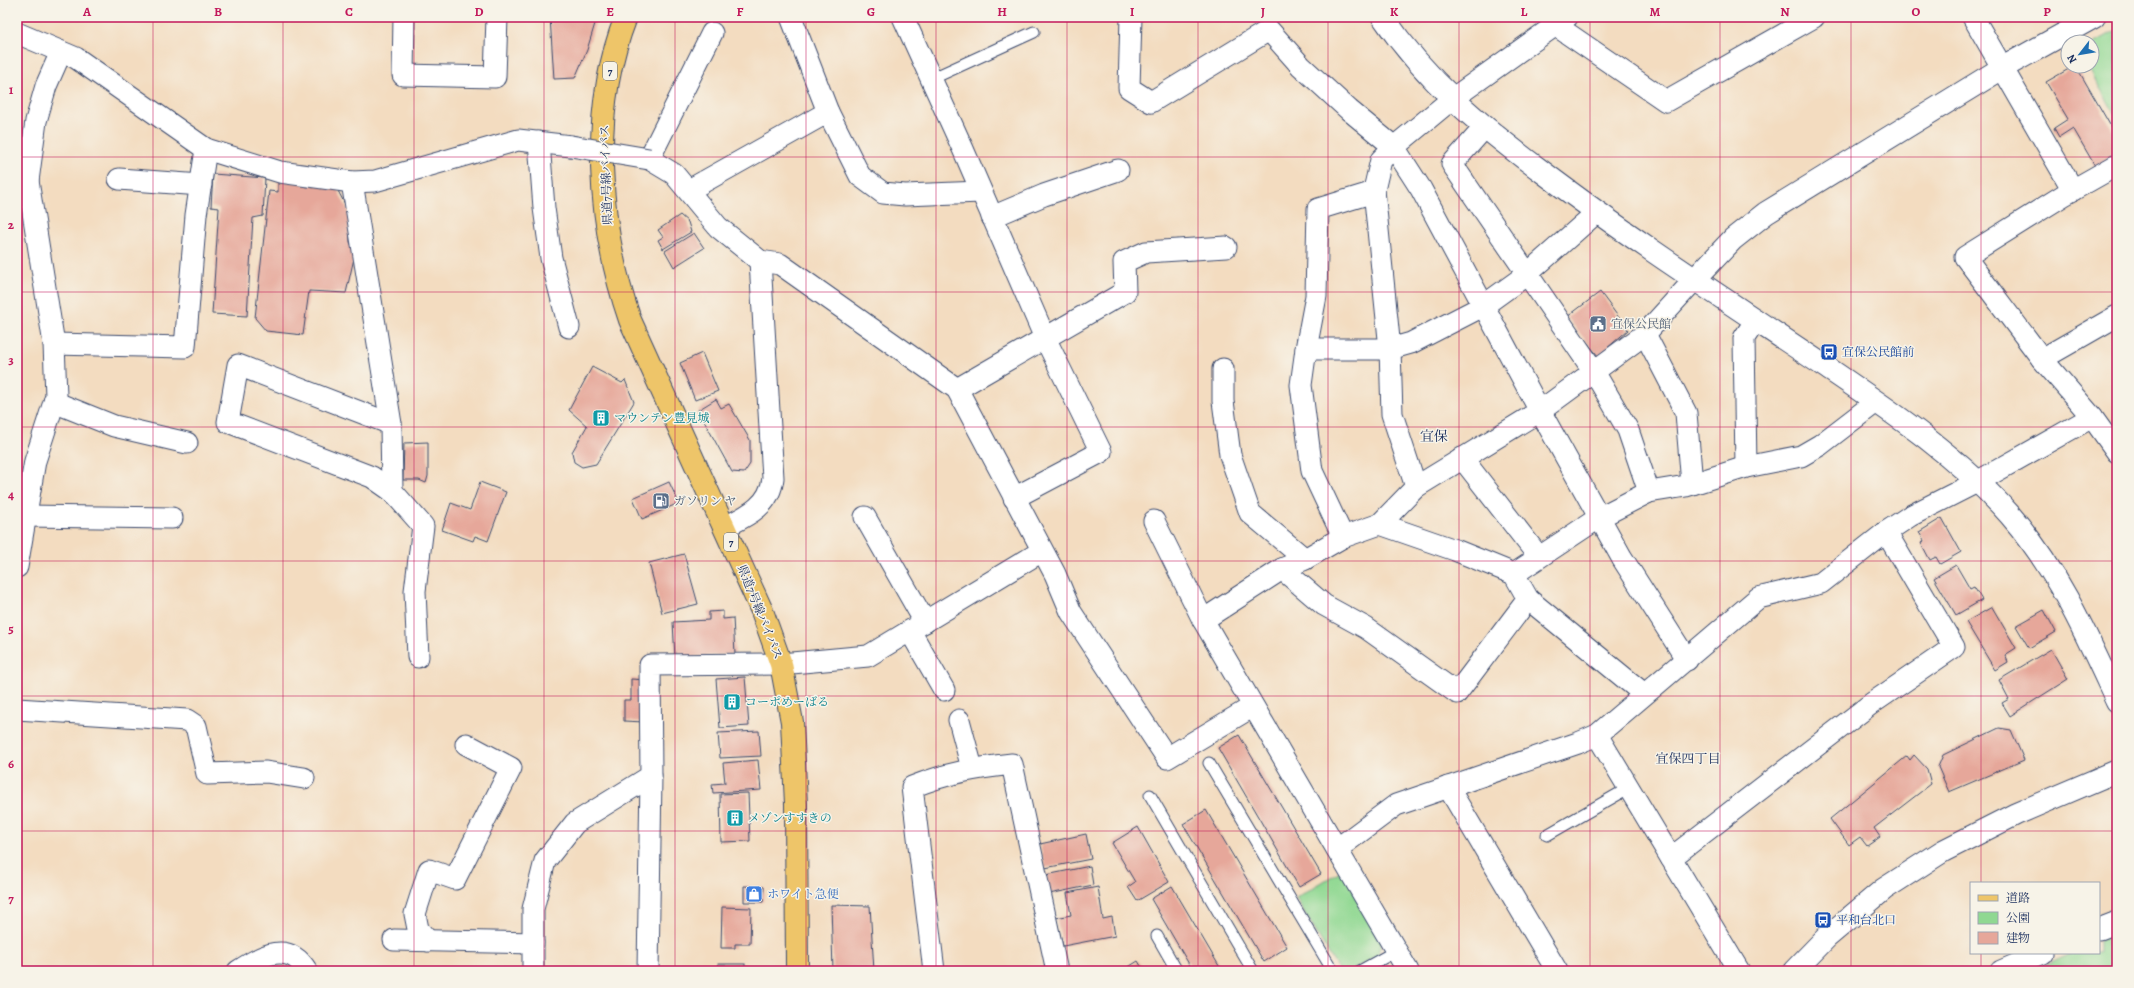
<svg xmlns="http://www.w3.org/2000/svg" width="2134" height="988" font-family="Alegreya,'Noto Serif JP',serif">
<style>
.green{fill:#90d892;stroke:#568478}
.building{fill:#e6a79a}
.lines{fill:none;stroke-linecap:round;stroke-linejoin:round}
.service-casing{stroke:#3b496d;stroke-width:13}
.minor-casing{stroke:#3b496d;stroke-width:23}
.tertiary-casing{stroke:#3b496d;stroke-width:24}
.primary-casing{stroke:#3b496d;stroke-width:24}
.service{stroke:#fff;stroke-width:11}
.minor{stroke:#fff;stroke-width:21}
.tertiary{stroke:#fff;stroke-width:22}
.primary{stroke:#eec569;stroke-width:22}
.minor-bridge-casing{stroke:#3b496d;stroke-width:23;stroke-linecap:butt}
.minor-bridge{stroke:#fff;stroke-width:21}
.grid{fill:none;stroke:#c2185b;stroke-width:1;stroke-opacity:0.55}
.labels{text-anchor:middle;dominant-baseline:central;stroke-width:3;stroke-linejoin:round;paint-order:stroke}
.shield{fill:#f7f3e8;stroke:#5d6a87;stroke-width:1}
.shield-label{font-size:11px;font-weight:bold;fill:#1b2f5e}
.street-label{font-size:12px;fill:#1b2f5e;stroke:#f7f3e8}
.service-label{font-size:12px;fill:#4e5e75;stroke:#f7f3e8;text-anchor:start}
.transit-label{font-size:12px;fill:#164399;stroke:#f7f3e8;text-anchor:start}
.culture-label{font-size:12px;fill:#0d838f;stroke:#f7f3e8;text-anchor:start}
.shop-label{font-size:12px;fill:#366cbe;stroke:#f7f3e8;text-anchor:start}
.neighbourhood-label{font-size:13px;fill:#1b2f5e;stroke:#f7f3e8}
.quarter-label{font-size:14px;fill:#1b2f5e;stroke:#f7f3e8}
.neatline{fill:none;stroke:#c2185b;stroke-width:1.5}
.grid-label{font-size:13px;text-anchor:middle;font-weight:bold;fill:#c2185b}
</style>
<rect width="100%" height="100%" fill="#f7f3e8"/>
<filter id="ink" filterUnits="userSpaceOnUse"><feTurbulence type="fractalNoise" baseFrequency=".025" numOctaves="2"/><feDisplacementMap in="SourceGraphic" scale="8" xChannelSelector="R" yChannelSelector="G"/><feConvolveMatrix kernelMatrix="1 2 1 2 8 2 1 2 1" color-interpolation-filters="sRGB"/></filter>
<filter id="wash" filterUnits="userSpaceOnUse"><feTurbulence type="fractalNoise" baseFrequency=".012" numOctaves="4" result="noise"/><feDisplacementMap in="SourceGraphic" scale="16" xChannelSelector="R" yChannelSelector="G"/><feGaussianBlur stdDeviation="0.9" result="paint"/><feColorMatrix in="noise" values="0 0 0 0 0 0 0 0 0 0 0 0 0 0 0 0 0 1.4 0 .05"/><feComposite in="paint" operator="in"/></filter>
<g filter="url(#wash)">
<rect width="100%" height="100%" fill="#f3dcc0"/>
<!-- green -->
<g class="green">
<path d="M2117,30V117L2087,66H2092V44Z"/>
<path d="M1342,870L1382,941L1379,954L1351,971H1339L1296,898Z"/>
<path d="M2117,933V971H2033L2073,953H2099V941Z"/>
</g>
<g id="blocks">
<!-- building -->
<g class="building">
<path d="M550,17H597L587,50L575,78L554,79Z"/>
<path d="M2074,66H2076L2117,137V160L2098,171L2073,128L2059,137L2054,128L2068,119L2046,82Z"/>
<path d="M213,174L265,178L263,216L253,218L247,316L212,314L219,208L211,207Z"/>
<path d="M278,180L336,187L348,210L350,242L355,254L346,293L309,291L303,335L266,331L255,318L269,191L278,192Z"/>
<path d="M680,215L688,222L691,232L663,249L658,240L663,237L658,230Z"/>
<path d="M694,233L704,248L674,267L665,251Z"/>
<path d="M1600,292L1628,330L1598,356L1567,317Z"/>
<path d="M702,353L718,391L695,400L680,363Z"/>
<path d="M592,367L622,383L625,380L634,402L596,464L582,467L574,462L572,452L587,426L569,410Z"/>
<path d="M716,399L721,408L729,404L750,440V464L744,473L732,472L698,410Z"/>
<path d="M428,442V476L426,483L419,480H403L404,443Z"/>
<path d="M480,482L506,492L488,541L475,536L473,541L442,530L451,503L470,510Z"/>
<path d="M669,482L679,503L642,519L633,498Z"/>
<path d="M1942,518L1961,552L1940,564L1936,557L1930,560L1921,543L1924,541L1919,532Z"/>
<path d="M684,554L698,604L662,613L649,563Z"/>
<path d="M1956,565L1970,589L1974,587L1982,600L1956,615L1934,578Z"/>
<path d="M1992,607L2016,648L2005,655L2008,662L1995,670L1966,622Z"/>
<path d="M2044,610L2056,632L2029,648L2016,626Z"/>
<path d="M723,611V619L733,618L735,654L675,658L673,622L709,620V612Z"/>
<path d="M2051,649L2068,679L2010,716L2002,703L2009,699L1999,680Z"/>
<path d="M745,677L749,726L720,728L716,679Z"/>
<path d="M631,679L646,680L644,722L624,721V700H631Z"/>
<path d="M1999,728L2011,730L2024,760L1949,792L1938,767L1943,755Z"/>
<path d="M759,731L761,756L720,758L718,733Z"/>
<path d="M1239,735L1321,874L1299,887L1218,748Z"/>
<path d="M1914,755L1927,769L1931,784L1874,828L1880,837L1867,846L1860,837L1849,845L1830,819L1907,756L1910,760Z"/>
<path d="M758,760L761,790L713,793L712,784L725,783L723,763Z"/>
<path d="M748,793L750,841L721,842L720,794Z"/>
<path d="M1206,810L1287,947L1264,962L1183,824Z"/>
<path d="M1138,827L1169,882L1137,901L1128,887L1135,882L1112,843Z"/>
<path d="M1086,834L1091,859L1045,868L1040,844Z"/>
<path d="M1090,866L1093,885L1049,894L1046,875Z"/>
<path d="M744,886L764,887L763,902H744Z"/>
<path d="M1172,886L1222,971H1193L1151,899Z"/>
<path d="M1098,887L1103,919L1112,917L1115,936L1063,946L1056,918L1071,915L1067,893Z"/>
<path d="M831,905L870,906L874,971H833Z"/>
<path d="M722,907L751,908L750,944H735V948H721Z"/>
<path d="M1138,961L1144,971H1122Z"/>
<rect x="718" y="964" width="27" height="7"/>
</g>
</g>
</g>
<g filter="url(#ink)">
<use href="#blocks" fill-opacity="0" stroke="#3b496d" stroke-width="1"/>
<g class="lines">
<!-- service casing -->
<g class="service-casing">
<g id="service">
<path d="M931,79L1034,32"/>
<path d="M1209,763L1333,971"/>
<path d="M1150,795L1253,971"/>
<path d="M1547,835L1629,788"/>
<path d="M1157,936L1177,971"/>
<path d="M1360,971L1396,951"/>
</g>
</g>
<!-- minor casing -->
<g class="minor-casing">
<g id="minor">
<path d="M404,17L403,75L495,77L497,17"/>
<path d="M791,17L828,112L860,176L883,193L905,195L981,192"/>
<path d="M903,17L963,149L1045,338L1101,452L1014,498"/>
<path d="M1131,17L1129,88L1151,102L1269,30L1301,66L1349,110L1394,147L1421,189L1540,411L1622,558L1687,660"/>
<path d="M1550,17L1555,25L1666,101L1814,17"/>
<path d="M1973,17L2073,190"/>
<path d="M17,33L76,58L206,149L280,172L352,182L375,181L518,140L571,146"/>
<path d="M712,33L649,159L674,174L718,227L760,261L780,264L957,389L1055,574L1071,612L1167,758L1252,707"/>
<path d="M1484,128L1452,164L1593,370L1628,430L1649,492"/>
<path d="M539,142L544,208L551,258L569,327"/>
<path d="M2117,165L2064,195L1965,257L2042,359L2092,417L2117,452"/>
<path d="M119,179L201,185"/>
<path d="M17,181H28L54,344L56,396L35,461L17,567"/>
<path d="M28,181L36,121L46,86L61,52"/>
<path d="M352,182L391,424L392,491L423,526L415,591L418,657"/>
<path d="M689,190L828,112"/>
<path d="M992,217L1044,195L1118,170"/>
<path d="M1645,334L1686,413L1692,484"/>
<path d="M54,344L185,347L196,215L206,149"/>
<path d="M1306,349L1316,296L1318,209L1374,192"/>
<path d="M2042,359L2117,316"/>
<path d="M1223,369V401L1230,455L1250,513L1305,559"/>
<path d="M957,389L1125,292L1124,262L1146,252L1226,247"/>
<path d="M54,402L114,426L187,443"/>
<path d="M391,424L238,365L228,422L372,477L392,491"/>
<path d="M1462,458L1539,557"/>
<path d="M1746,467L1744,338L1756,320"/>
<path d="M1416,487L1392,414L1390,349L1374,190L1381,160L1394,147L1452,99L1567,17"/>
<path d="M26,516L172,518"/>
<path d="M865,517L925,622"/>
<path d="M1154,521L1203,620L1408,971"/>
<path d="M1380,524L1455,550L1514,574L1528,599L1644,694"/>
<path d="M725,527C747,516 770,506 773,478L760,261"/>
<path d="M1343,537L1312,471L1301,385L1306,349H1390L1411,343L1483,306L1526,275L1596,213"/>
<path d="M1282,569L1324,605L1366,628L1457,693L1528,599"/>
<path d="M1514,574L1600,517L1649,492L1686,486L1746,467L1801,456L1820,445L1876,402"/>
<path d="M1203,620L1282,569L1305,559L1343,537L1380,524L1416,487L1540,411L1645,334L1695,279"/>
<path d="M910,631L944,690"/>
<path d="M17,709L187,720L196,726L207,774L266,772L304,778"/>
<path d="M959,720L972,768"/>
<path d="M1597,735L1739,971"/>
<path d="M1448,787L1557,971"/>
<path d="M1337,849L1396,805L1578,743L1597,735L1758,598L1821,583L1886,532L1910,516L1977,482L2092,417"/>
<path d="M1671,858L1871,704L1954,647L1886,532"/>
<path d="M2099,929L2117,922"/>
<path d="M394,940L533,943"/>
<path d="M428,941L418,929L415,914L429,870L455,879L511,768L466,744"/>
<path d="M238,971C263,955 288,940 307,971"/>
<path d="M533,971V909L545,861L575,823L651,776L650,665L781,664L868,656L1042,551"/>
<path d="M648,971L651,776"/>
<path d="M934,971L912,787C947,773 976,768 1012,764L1057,971"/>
<path d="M2001,971L2043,953"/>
</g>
</g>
<!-- tertiary casing -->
<g class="tertiary-casing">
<g id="tertiary">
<path d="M1383,17C1427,82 1482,127 1544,173C1634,241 1729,302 1823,365C1889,410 1957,455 2010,515C2058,570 2087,636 2117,701"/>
<path d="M1695,279L1733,239L1766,213L2004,67L2094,17"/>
<path d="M1794,971L1827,937L1884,889L1943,851L2016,814L2117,771"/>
</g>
</g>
<!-- primary casing -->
<g class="primary-casing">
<path id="primary" d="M626,17C589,111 598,227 630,320L762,611L781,664L792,722L796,804L797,971"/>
</g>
<!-- service -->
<use href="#service" class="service"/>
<!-- minor -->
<use href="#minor" class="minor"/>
<!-- tertiary -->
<use href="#tertiary" class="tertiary"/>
<!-- primary -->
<use href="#primary" class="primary"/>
<!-- minor-bridge casing -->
<g class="minor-bridge-casing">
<path id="minor-bridge" d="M571,146L649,159"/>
</g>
<!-- minor-bridge -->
<use href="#minor-bridge" class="minor-bridge"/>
</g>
</g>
<!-- grid -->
<path class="grid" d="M153,17V971M283,17V971M414,17V971M544,17V971M675,17V971M806,17V971M936,17V971M1067,17V971M1198,17V971M1328,17V971M1459,17V971M1590,17V971M1720,17V971M1851,17V971M1981,17V883M17,157H2117M17,292H2117M17,427H2117M17,561H2117M17,696H2117M17,831H2117M1981,953V971"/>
<!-- icons -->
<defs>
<g id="civic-square" transform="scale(0.9)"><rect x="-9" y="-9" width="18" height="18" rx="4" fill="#5c6f8a" stroke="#f7f3e8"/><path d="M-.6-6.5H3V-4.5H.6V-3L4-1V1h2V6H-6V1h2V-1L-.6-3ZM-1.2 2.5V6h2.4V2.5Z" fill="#fff"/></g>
<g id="bus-square" transform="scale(0.9)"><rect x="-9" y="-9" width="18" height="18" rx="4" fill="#1a4fb4" stroke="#f7f3e8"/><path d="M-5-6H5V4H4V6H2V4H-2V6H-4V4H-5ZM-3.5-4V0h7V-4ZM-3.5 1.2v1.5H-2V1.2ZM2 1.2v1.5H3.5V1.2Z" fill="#fff"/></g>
<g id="building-square" transform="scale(0.9)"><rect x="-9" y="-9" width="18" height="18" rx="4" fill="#0f9aa8" stroke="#f7f3e8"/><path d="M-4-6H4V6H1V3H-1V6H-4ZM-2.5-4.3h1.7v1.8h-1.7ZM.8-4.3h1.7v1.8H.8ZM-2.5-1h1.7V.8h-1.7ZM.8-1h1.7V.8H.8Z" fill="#fff"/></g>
<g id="fuel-square" transform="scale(0.9)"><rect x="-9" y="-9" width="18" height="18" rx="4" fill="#5c6f8a" stroke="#f7f3e8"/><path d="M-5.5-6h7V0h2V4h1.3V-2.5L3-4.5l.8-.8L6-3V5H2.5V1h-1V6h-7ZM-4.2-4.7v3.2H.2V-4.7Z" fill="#fff"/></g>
<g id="shop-square" transform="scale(0.9)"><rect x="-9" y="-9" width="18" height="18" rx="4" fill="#3f7fe0" stroke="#f7f3e8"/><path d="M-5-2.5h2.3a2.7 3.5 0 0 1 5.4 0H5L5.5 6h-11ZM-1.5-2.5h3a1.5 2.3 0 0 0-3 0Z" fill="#fff"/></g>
</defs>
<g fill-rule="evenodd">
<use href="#civic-square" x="1598" y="324"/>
<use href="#bus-square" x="1829" y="352"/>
<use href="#building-square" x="601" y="418"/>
<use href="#fuel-square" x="661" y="501"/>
<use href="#building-square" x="732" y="702"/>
<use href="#building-square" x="735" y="818"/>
<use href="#shop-square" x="754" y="894"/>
<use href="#bus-square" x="1823" y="920"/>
</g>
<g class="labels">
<!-- shield labels -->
<g class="shield">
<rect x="603" y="62" width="14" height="18" rx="3"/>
<rect x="724" y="533" width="14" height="18" rx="3"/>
</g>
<g class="shield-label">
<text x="610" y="71">7</text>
<text x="731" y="542">7</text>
</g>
<!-- street labels -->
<g class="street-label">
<text transform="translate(606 175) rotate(-92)">県道7号線バイパス</text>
<text transform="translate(760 612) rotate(68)">県道7号線バイパス</text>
</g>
<!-- service labels -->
<g class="service-label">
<text x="1611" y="324">宜保公民館</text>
<text x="674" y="501">ガソリン ヤ</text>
</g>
<!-- transit labels -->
<g class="transit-label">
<text x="1842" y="352">宜保公民館前</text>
<text x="1836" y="920">平和台北口</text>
</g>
<!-- culture labels -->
<g class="culture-label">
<text x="614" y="418">マウンテン豊見城</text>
<text x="745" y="702">コーポめーばる</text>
<text x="748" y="818">メゾンすすきの</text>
</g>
<!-- shop labels -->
<g class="shop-label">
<text x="767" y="894">ホワイト急便</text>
</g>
<!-- neighbourhood labels -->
<g class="neighbourhood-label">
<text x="1688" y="758">宜保四丁目</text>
</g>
<!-- quarter labels -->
<g class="quarter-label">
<text x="1434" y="436">宜保</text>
</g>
</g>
<!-- margin -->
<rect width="2134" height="988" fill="none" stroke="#f7f3e8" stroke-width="44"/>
<!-- legend -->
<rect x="1970" y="882" width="130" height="72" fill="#f7f3e8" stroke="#9fa5b1"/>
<rect x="1978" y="895" width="20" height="6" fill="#eec569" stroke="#9fa5b1"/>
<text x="2006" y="902" font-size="12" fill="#1b2f5e">道路</text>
<rect x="1978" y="912" width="20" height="12" fill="#90d892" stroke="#9fa5b1"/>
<text x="2006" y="922" font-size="12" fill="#1b2f5e">公園</text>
<rect x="1978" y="932" width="20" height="12" fill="#e6a79a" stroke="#9fa5b1"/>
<text x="2006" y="942" font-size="12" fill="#1b2f5e">建物</text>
<!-- north arrow -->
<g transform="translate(2080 54) rotate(239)"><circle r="19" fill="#f7f3e8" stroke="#9fa5b1"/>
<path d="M0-3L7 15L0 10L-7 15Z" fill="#1f6fb2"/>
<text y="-6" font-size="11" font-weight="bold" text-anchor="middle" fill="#1b2f5e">N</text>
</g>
<rect x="22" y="22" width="2090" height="944" class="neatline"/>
<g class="grid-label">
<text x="87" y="16">A</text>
<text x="218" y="16">B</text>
<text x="349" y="16">C</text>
<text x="479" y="16">D</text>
<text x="610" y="16">E</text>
<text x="740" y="16">F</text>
<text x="871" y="16">G</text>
<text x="1002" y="16">H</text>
<text x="1132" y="16">I</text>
<text x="1263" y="16">J</text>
<text x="1394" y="16">K</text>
<text x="1524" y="16">L</text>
<text x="1655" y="16">M</text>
<text x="1785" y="16">N</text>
<text x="1916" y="16">O</text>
<text x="2047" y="16">P</text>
<text x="11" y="94">1</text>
<text x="11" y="229">2</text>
<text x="11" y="364">3</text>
<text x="11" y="499">4</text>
<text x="11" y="633">5</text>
<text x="11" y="768">6</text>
<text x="11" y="903">7</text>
</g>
</svg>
